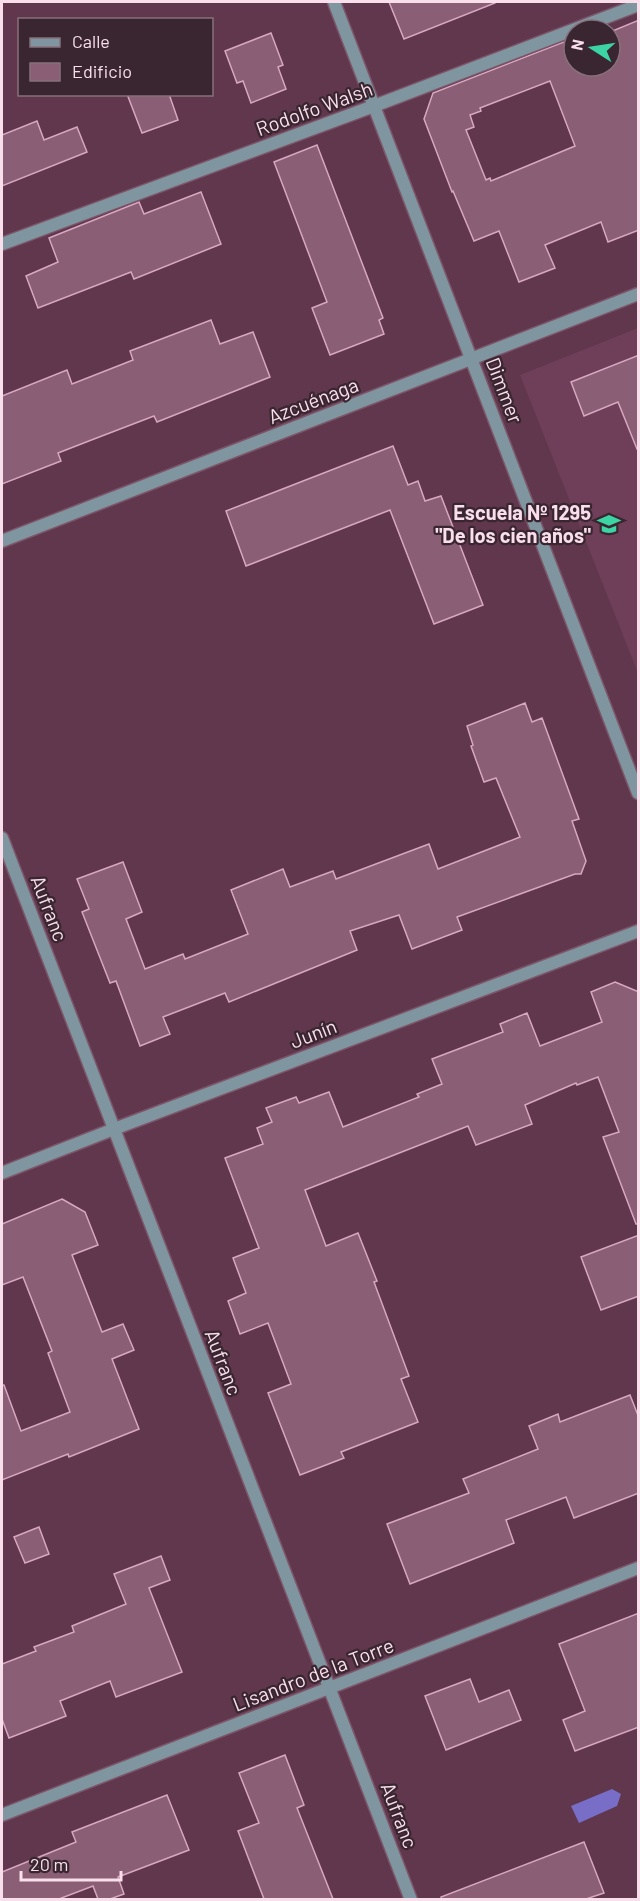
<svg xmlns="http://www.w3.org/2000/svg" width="640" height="1901" font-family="Barlow,sans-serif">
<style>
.built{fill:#6f3f59}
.water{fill:#786dc7}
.building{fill:#8a5e75;stroke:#d8a7c0;stroke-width:1.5;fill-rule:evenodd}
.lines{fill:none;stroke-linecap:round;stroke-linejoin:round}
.minor-casing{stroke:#7c5569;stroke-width:15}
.minor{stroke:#7f959f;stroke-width:12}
.labels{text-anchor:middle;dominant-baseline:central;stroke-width:4.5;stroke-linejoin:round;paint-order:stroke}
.street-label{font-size:20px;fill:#f9dfeb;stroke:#392630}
.poi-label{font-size:20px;font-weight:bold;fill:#f9dfeb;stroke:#392630;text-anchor:end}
</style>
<rect width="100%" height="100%" fill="#60374d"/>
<!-- built -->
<path class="built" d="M638,328V673L520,375Z"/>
<!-- water -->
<path class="water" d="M612,1789L621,1794L617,1806L579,1823L571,1806Z"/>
<!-- building -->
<g class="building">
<path d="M389,2H495V3L404,39Z"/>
<path d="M639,20V230L608,242L601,222L545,245L555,268L519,282L499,231L474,241L453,191L452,192L424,119L433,93L574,38V66H610V32ZM550,81L575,146L491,181L490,178L486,180L466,130L474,127L470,115L481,111L480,108Z"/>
<path d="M271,33L283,65L278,67L286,89L251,103L243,81L237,83L225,51Z"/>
<path d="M127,94H169L178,120L142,133Z"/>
<path d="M37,121L44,140L77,127L87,152L2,186V135Z"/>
<path d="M317,145L383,318L379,320L384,334L330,355L312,308L327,302L274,162Z"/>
<path d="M201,192L221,244L134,279L131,272L38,308L26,276L58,262L49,238L139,202L144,214Z"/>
<path d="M211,320L220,344L253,332L270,377L157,422L154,416L94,439L58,453L61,461L2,484V396L67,370L72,384L133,360L130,351Z"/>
<path d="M639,355V448L637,449L618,402L584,416L571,382Z"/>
<path d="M393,446L408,485L418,481L425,501L441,496L483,605L434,624L390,510L246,566L226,511Z"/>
<path d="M525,703L532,722L542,718L579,819L572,821L586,861L581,874H575L457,917L462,930L412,949L399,915L350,931L357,950L229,1002L225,993L163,1017L170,1034L140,1046L116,981L110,983L82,912L89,909L77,879L123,862L142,912L126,919L145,969L183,954L185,959L248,934L231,890L283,869L290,887L333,871L336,879L429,844L438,869L520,837L496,778L484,782L471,746L473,745L467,726Z"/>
<path d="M615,982L639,992V1224H636L603,1137L619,1132L598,1077L577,1085L576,1083L525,1105L532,1124L476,1145L468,1126L305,1190L326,1246L358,1233L377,1281L374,1282L409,1376L401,1379L418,1422L341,1452L344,1458L300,1475L268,1393L291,1384L268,1323L240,1334L228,1301L246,1293L233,1258L259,1248L225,1158L263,1144L257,1128L272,1122L266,1108L296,1097L299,1103L329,1092L343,1127L419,1097L417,1094L442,1084L432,1059L503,1032L500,1024L527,1013L540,1046L602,1022L591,992Z"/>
<path d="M62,1199L85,1212L98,1245L72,1255L102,1332L123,1324L134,1350L112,1359L139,1429L69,1457L68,1454L2,1480V1385H4L21,1431L70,1412L48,1353L52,1351L23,1277L2,1285V1224Z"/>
<path d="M639,1235V1296L601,1310L581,1257Z"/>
<path d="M630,1395L639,1418V1493L574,1518L566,1497L506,1520L514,1543L410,1584L387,1524L469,1493L463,1479L538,1449L529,1426L558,1414L560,1422Z"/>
<path d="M39,1527L49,1554L25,1563L14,1537Z"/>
<path d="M161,1556L170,1580L149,1588L182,1672L116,1697L110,1681L60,1701L66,1716L9,1738L2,1719V1664L36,1651L34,1647L74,1632L72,1626L126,1604L114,1574Z"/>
<path d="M639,1613V1727L575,1751L563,1720L585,1711L559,1644Z"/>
<path d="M470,1679L479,1702L509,1690L521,1720L446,1750L425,1696Z"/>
<path d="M285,1755L304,1805L297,1808L333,1899H264L238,1831L259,1823L239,1773Z"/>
<path d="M167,1795L189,1850L118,1877L124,1894L110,1899H98L93,1886L59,1899H2V1872L76,1842L72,1832Z"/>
<path d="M584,1842L604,1893L586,1899H441V1897Z"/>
</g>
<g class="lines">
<!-- minor casing -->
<g class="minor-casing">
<g id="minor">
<path d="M334,2L638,793"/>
<path d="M2,244L374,106L638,5"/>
<path d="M2,541L638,294"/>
<path d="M2,838L411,1900"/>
<path d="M2,1173L114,1129L638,931"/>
<path d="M2,1815L638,1568"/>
</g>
</g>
<!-- minor -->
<use href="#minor" class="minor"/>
</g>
<!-- icons -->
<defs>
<g id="school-bare" transform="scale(1.8)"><path d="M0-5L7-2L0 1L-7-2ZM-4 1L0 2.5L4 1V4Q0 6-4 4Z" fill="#3cd4a4" stroke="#392630" stroke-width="2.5" paint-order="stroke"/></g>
</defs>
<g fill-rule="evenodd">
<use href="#school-bare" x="609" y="524"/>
</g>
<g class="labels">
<!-- street labels -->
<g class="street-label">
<text transform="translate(314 108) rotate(-20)">Rodolfo Walsh</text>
<text transform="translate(505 390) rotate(69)">Dimmer</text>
<text transform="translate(313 400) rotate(-21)">Azcuénaga</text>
<text transform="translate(50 908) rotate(69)">Aufranc</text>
<text transform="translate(313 1033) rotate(-21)">Junín</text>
<text transform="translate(224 1362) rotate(69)">Aufranc</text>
<text transform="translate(313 1674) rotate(-21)">Lisandro de la Torre</text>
<text transform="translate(400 1815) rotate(69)">Aufranc</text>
</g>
<!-- poi labels -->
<g class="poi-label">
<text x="591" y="512">Escuela Nº 1295<tspan x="591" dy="23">"De los cien años"</tspan></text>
</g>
</g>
<!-- border -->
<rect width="640" height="1901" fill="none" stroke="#f9dfeb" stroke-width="6"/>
<!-- legend -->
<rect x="18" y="18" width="195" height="78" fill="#392630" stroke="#86707b" stroke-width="1.5"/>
<rect x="30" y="38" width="30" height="9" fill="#7f959f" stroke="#86707b" stroke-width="1.5"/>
<text x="72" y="48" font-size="18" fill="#f9dfeb">Calle</text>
<rect x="30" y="63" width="30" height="18" fill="#8a5e75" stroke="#86707b" stroke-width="1.5"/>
<text x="72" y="78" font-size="18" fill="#f9dfeb">Edificio</text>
<!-- north arrow -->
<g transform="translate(592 48) rotate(282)"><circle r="28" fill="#392630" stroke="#86707b" stroke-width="1.5"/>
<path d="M0-4.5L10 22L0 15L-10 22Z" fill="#3cd4a4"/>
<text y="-9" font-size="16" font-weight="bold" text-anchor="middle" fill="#f9dfeb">N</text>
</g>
<!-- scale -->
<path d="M21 1871v9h100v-9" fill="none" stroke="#f9dfeb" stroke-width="3"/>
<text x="30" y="1871" font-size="18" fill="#f9dfeb" stroke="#392630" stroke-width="4.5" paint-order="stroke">20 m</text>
</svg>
